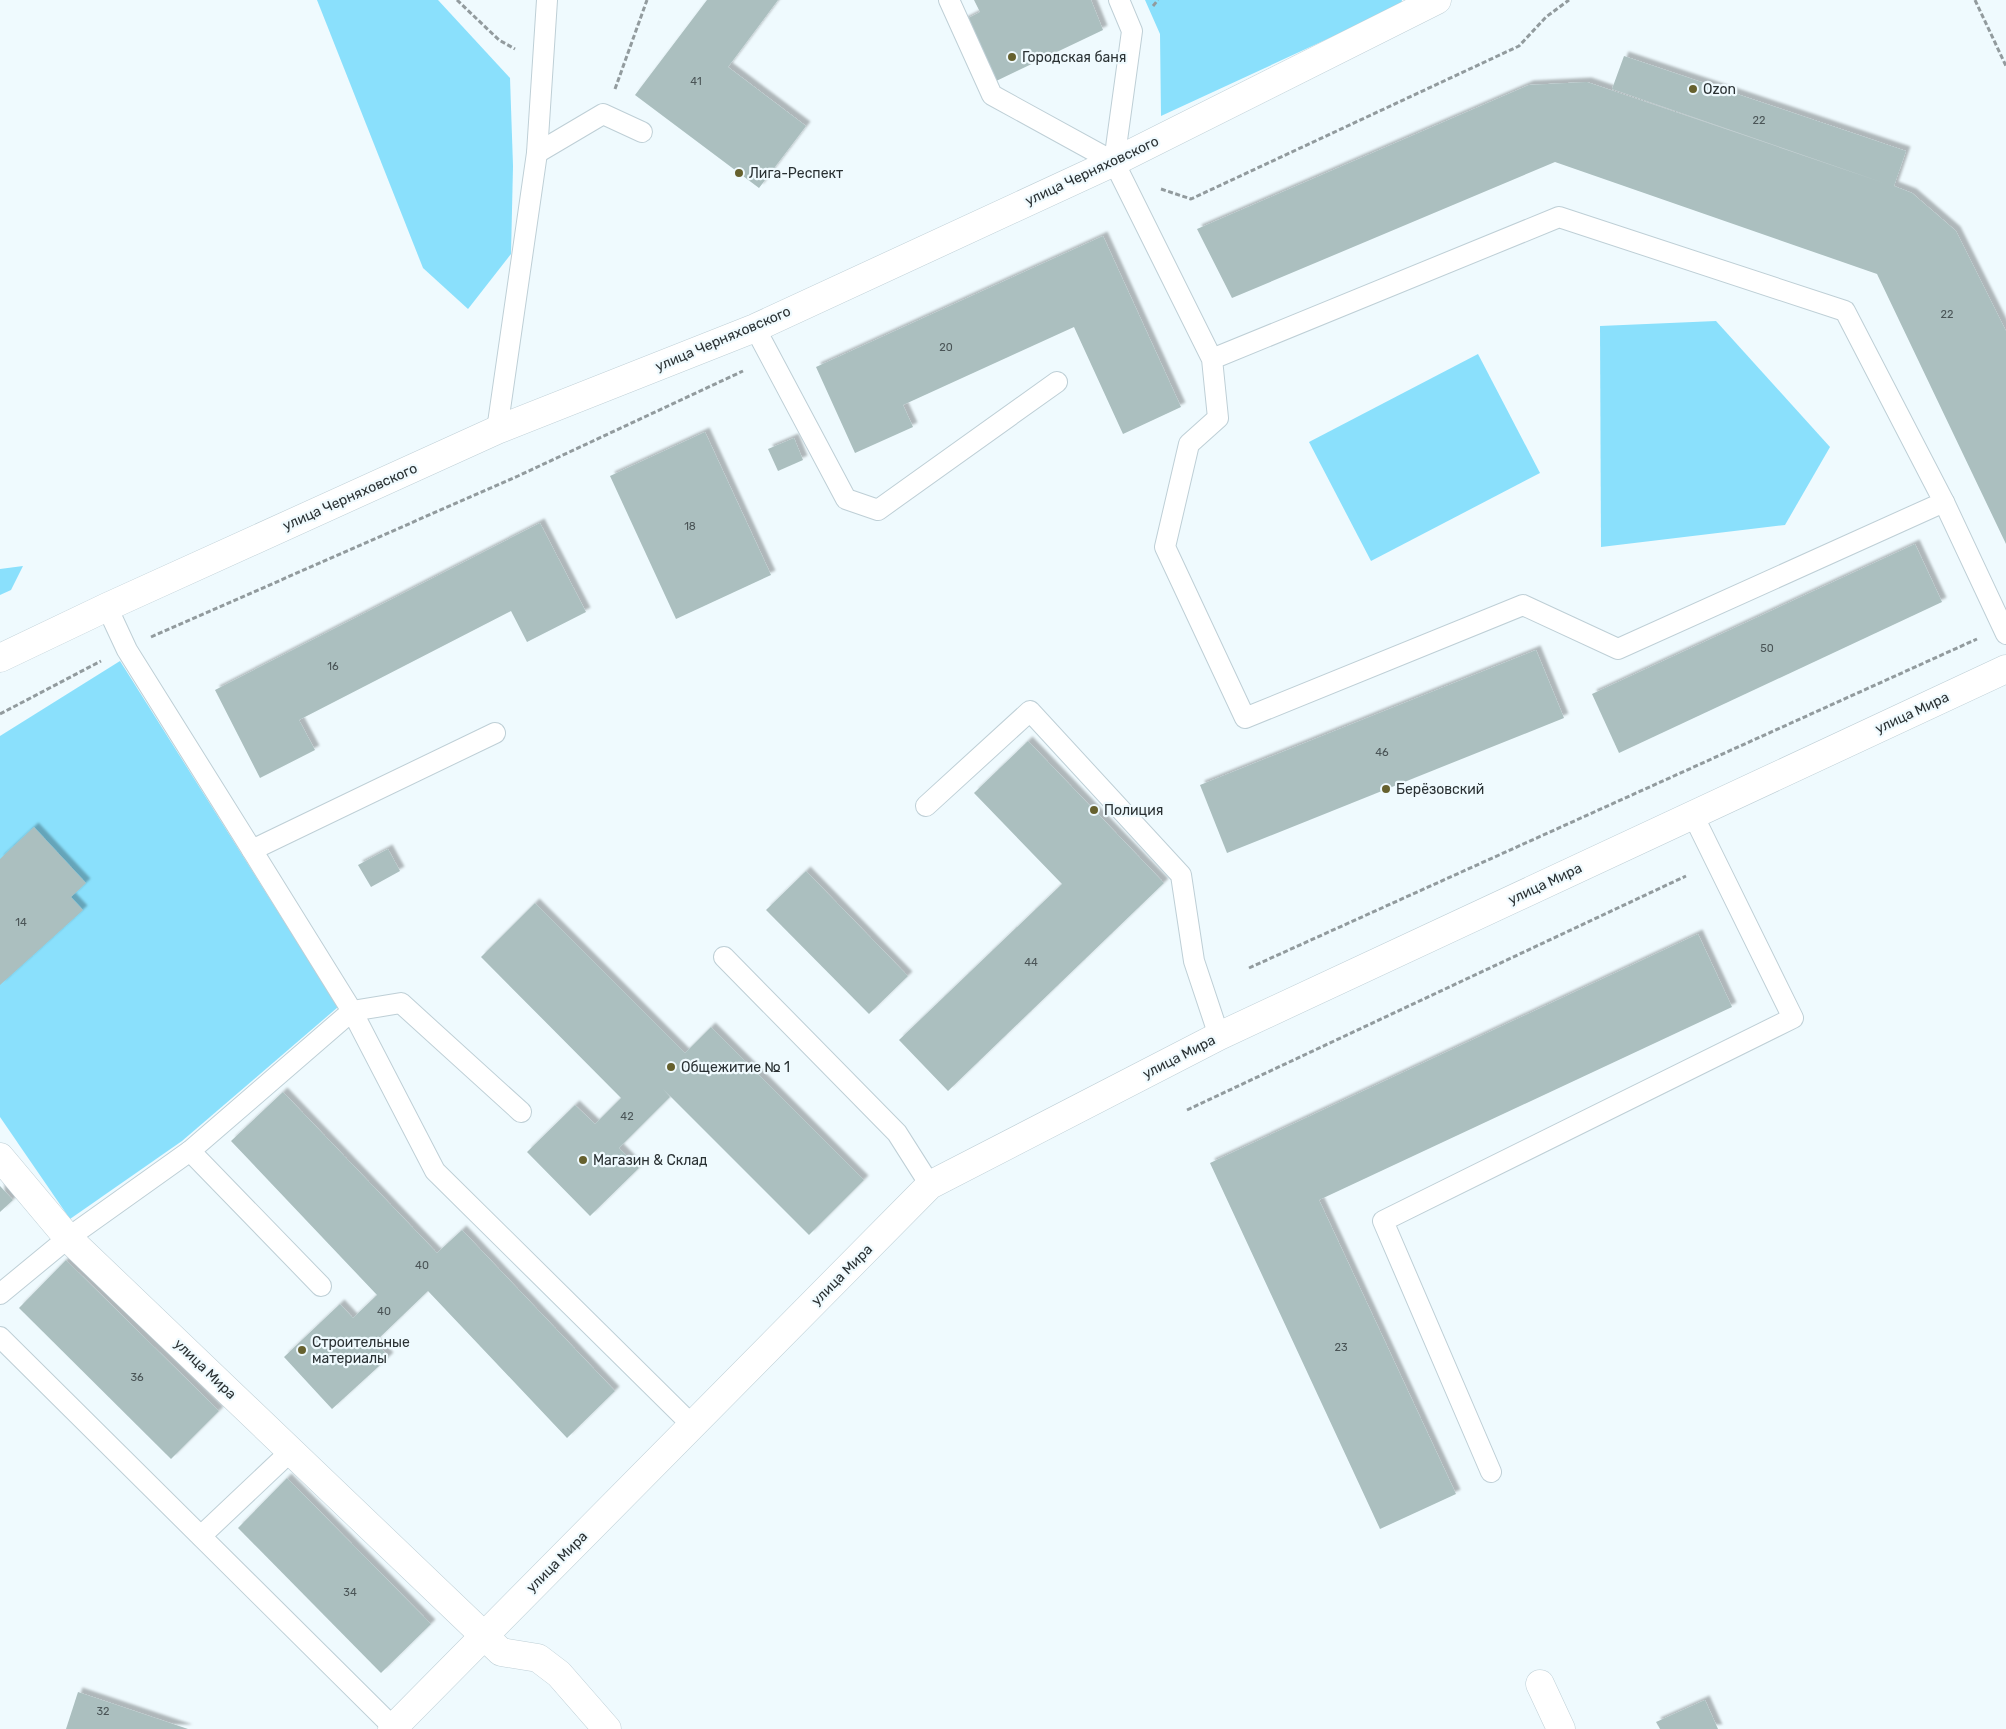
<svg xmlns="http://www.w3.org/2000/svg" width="2006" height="1729" font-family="Rubik,sans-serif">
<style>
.green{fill:#8ae0fc}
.building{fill:#abbfbf;filter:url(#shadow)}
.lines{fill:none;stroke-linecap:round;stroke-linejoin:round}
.service-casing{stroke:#becfd6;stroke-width:22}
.minor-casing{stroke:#becfd6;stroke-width:29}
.path{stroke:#929b9e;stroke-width:3;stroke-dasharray:5 2.5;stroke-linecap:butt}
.service{stroke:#fff;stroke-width:20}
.minor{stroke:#fff;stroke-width:28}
.poi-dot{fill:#66612e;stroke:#effafe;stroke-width:2}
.labels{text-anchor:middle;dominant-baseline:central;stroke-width:4.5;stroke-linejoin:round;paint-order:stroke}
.number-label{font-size:11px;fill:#4a5456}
.poi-label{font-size:14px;fill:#2a3133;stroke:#effafe;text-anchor:start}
.street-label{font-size:14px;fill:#2a3133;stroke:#effafe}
</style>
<defs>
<filter id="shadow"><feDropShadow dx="4.5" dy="-4.5" stdDeviation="1" flood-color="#0004"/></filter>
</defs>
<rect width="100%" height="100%" fill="#effafe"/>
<!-- green -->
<g class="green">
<path d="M317,0H438L510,78L513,166L511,254L468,309L423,268Z"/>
<path d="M1145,0H1402L1401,5L1161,116L1160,34Z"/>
<path d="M1716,321L1830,447L1785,525L1601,547L1600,326Z"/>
<path d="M1478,354L1540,473L1371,561L1309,442Z"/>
<path d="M23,566L11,590L0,595V569Z"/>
<path d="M120,661L338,1007L182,1141L70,1219L0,1117V736Z"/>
</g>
<!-- building -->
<g class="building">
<path d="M707,0H778L728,67L806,126L759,188L635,95Z"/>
<path d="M974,0H1091L1103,30L992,83L959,23L980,12Z"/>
<path d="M1624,56L1906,151L1894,186L1912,193L1956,231L2006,331V544L1877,274L1555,162L1232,298L1197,229L1529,85L1587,82L1887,184L1612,89Z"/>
<path d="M1103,236L1181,407L1123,434L1074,327L903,405L913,427L855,453L816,367Z"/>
<path d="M705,432L771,575L676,619L610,476Z"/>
<path d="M794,438L803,460L778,471L768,449Z"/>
<path d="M540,523L586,612L527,642L511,611L299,720L315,750L260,778L215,690Z"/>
<path d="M1915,544L1942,602L1619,753L1592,694Z"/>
<path d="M1536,650L1564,718L1227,853L1200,785Z"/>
<path d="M1028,741L1164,883L948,1091L899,1040L1062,884L974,793Z"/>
<path d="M34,827L86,883L71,897L83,910L0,985V859Z"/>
<path d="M388,849L400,871L371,887L358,865Z"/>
<path d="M806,871L908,976L869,1014L766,910Z"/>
<path d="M535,903L685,1053L711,1027L864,1180L809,1235L663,1089L670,1097L619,1148L639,1168L590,1216L527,1152L575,1105L595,1124L621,1098L481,957Z"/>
<path d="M1698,934L1732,1007L1319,1200L1456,1494L1380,1529L1210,1163Z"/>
<path d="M283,1092L437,1253L462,1230L615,1391L567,1438L428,1291L375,1342L389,1357L332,1409L284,1357L340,1304L353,1318L377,1295L231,1141Z"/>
<path d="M0,1186L13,1200L0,1212Z"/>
<path d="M66,1260L219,1411L171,1459L19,1308Z"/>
<path d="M287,1478L431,1624L381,1673L238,1528Z"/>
<path d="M78,1692L188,1729H66Z"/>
<path d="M1705,1700L1718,1729H1660L1656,1722Z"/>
</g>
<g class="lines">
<!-- service casing -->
<g class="service-casing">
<g id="service">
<path d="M949,0L992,95L1114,162"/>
<path d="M1119,0L1132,31L1114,162L1212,359L1218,418L1189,444L1165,547L1245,718L1523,605L1618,649L1944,502L1845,311L1559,217L1212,359"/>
<path d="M537,153L603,114L642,132"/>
<path d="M755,328L846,499L878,510L1057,382"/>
<path d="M497,430L537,153L547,0"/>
<path d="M1944,502L2006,634"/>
<path d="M107,607L127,650L252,850L495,733"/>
<path d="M926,806L1030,711L1181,875L1194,961L1219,1036"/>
<path d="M252,850L352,1011L401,1003L521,1112"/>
<path d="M724,957L897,1133L930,1185"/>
<path d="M190,1151L352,1011L435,1171L693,1426"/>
<path d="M0,1294L68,1238L190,1151L321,1286"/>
<path d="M0,1337L393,1727"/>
<path d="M1491,1472L1383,1221L1793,1018L1693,815"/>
<path d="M201,1536L291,1451"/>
</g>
</g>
<!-- minor casing -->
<g class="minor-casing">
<g id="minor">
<path d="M0,658L107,607L497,430L755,328L1114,162L1437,0"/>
<path d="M0,1157L68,1238L501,1652L538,1658L559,1674L607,1729"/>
<path d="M1540,1684L1561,1729"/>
<path d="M392,1729L930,1185L1219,1036L2006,669"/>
</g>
</g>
<!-- path -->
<g class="path">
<path d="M457,0L499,40L515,49"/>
<path d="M1975,0L2006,66"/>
<path d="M1153,6L1158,0"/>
<path d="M615,89L647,0"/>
<path d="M1161,189L1191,199L1519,46L1546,17L1569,0"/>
<path d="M151,637L518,476L743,371"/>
<path d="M0,714L101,661"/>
<path d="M1249,968L1977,639"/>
<path d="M1187,1110L1686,876"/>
</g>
<!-- service -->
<use href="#service" class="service"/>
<!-- minor -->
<use href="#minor" class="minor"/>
</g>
<!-- markers -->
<g class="poi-dot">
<circle cx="1012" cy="57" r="5"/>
<circle cx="1693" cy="89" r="5"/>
<circle cx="739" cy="173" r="5"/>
<circle cx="1386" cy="789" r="5"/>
<circle cx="1094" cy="810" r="5"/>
<circle cx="671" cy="1067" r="5"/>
<circle cx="583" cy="1160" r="5"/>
<circle cx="302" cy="1350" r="5"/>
</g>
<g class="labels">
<!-- number labels -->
<g class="number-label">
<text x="696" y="81">41</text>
<text x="1759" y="120">22</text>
<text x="1947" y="314">22</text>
<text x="946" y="347">20</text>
<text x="690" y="526">18</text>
<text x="1767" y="648">50</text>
<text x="333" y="666">16</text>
<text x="1382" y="752">46</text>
<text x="21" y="922">14</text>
<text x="1031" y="962">44</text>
<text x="627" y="1116">42</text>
<text x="422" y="1265">40</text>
<text x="384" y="1311">40</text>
<text x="1341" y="1347">23</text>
<text x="137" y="1377">36</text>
<text x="350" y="1592">34</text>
<text x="103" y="1711">32</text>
</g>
<!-- poi labels -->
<g class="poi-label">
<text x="1022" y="57">Городская баня</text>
<text x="1703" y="89">Ozon</text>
<text x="749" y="173">Лига-Респект</text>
<text x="1396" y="789">Берёзовский</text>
<text x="1104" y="810">Полиция</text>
<text x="681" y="1067">Общежитие № 1</text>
<text x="593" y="1160">Магазин &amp; Склад</text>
<text x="312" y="1342">Строительные<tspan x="312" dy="16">материалы</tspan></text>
</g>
<!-- street labels -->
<g class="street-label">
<text transform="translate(1092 171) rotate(-25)">улица Черняховского</text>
<text transform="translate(723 339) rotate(-23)">улица Черняховского</text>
<text transform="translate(350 497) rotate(-24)">улица Черняховского</text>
<text transform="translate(1912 713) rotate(-25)">улица Мира</text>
<text transform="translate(1545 884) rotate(-25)">улица Мира</text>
<text transform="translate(1179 1057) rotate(-27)">улица Мира</text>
<text transform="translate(842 1275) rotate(-45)">улица Мира</text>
<text transform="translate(205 1369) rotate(44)">улица Мира</text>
<text transform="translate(557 1562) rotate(-45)">улица Мира</text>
</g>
</g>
</svg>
